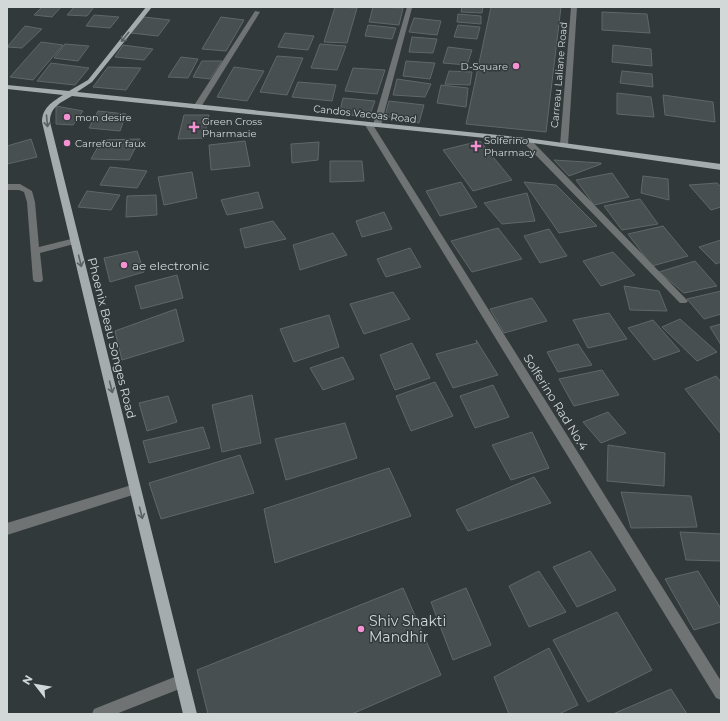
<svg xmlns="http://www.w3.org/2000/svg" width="728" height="721" font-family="Montserrat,sans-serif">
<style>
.building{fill:#474f50;stroke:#5f6768}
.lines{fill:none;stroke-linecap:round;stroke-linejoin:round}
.minor{fill:#6f7374;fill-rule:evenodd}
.major{fill:#a5acae;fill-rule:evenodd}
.oneway{stroke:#5a6163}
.poi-dot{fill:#f491d3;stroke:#32393b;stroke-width:1.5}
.labels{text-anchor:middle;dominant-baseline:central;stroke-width:3;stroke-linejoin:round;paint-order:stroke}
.far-poi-label{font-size:10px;fill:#d2d7d8;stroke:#32393b;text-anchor:start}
.far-street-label{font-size:10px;fill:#d2d7d8;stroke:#32393b}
.poi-label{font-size:12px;fill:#d2d7d8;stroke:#32393b;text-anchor:start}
.street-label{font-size:12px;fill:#d2d7d8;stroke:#32393b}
.near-poi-label{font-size:14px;fill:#d2d7d8;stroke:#32393b;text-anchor:start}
</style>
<rect width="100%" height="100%" fill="#32393b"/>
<!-- building -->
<g class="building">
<path d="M42,7H61L52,17L34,15Z"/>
<path d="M74,7H94L87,16L67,15Z"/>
<path d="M335,7L357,8L347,43L324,42Z"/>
<path d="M373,7L403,8L399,25L369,22Z"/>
<path d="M462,7H483L482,13L461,12Z"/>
<path d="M491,7H561L546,132L466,124Z"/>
<path d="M602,12L647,14L650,33L602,30Z"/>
<path d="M458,14L481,16V24L457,22Z"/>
<path d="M94,15L119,17L110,28L86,26Z"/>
<path d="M144,17L170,20L158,36L131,33Z"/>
<path d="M221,17L244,20L226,51L202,49Z"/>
<path d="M414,18L441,21L437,35L409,32Z"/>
<path d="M368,25L396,28L392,39L365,36Z"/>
<path d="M458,25L480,27L477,39L454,37Z"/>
<path d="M25,26L42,29L22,48L7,47Z"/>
<path d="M285,33L314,36L308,50L278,47Z"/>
<path d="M412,37L437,39L433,53L409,52Z"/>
<path d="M41,42L63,45L33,80L10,77Z"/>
<path d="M65,44L89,46L78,61L54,58Z"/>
<path d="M320,44L346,46L337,70L311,68Z"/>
<path d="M123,45L153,49L144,60L115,57Z"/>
<path d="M613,45L651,49L652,66L612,62Z"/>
<path d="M448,47L472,50L467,65L443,63Z"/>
<path d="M277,56L303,58L287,95L260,92Z"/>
<path d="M181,57L198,59L188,78L168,77Z"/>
<path d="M202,61H222L210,79L193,77Z"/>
<path d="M406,61L435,63L430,79L403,76Z"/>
<path d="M51,63L89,68L75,85L37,81Z"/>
<path d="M108,67L141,68L126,90L93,87Z"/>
<path d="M234,67L264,71L247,101L217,97Z"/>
<path d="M353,68L385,70L377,94L345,91Z"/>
<path d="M449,71L472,72L470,85L445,84Z"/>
<path d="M622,71L652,74L653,87L620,83Z"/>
<path d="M397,79L431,84L425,97L393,95Z"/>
<path d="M298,82L336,85L332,101L292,97Z"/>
<path d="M441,85L468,88L466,107L437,103Z"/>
<path d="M617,93L651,97L654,117L617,114Z"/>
<path d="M663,95L713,102L715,122L665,115Z"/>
<path d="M343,98L375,101L369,117L339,114Z"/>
<path d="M389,101L424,105L419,123L385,116Z"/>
<path d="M56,106L83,111L73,125L56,124Z"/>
<path d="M98,111L126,114L120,131L89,128Z"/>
<path d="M184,115H209L204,138L178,139Z"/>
<path d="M31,139L37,157L7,164V146Z"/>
<path d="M140,139L129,160L91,159L102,140Z"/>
<path d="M245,141L250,166L211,170L209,145Z"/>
<path d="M480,141L512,180L473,191L443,150Z"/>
<path d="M319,142L318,160L292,163L291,144Z"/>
<path d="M554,160L601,163V164L569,176Z"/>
<path d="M330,161H362L364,181L330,182Z"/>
<path d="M110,167L147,171L137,188L100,185Z"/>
<path d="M192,172L197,198L164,205L158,177Z"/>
<path d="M612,173L629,197L594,205L576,180Z"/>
<path d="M643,176L668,179L669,200L641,193Z"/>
<path d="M461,182L477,207L440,216L426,191Z"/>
<path d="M524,182L556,185L597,226L559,233Z"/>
<path d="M717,183L721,187V207L711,210L689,185Z"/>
<path d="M87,191L120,195L111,210L78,207Z"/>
<path d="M258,192L263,208L227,215L221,200Z"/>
<path d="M527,193L535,221L502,224L484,203Z"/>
<path d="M156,195L157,215L126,217L127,196Z"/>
<path d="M640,199L658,224L622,230L604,206Z"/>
<path d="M384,212L392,229L362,237L356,221Z"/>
<path d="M273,221L286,239L245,248L240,229Z"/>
<path d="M663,226L688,256L652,266L628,234Z"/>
<path d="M498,228L522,259L472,272L451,241Z"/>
<path d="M549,229L567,256L540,263L524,236Z"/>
<path d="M333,233L347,255L300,270L293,245Z"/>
<path d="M721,240V262L716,264L699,247Z"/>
<path d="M410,248L421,267L386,277L377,259Z"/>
<path d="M137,251L144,272L110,282L104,258Z"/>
<path d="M613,252L635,275L601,286L583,261Z"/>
<path d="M695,261L717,286L684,293L659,272Z"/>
<path d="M177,275L183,298L141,309L135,286Z"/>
<path d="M624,286L659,291L667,311L630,310Z"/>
<path d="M721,291V314L704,319L687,299Z"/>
<path d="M393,292L410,319L364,334L350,304Z"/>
<path d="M532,298L547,321L504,333L490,309Z"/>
<path d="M176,309L184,341L122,360L115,331Z"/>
<path d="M609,313L627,339L588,348L573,320Z"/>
<path d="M329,315L339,347L294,362L280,329Z"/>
<path d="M680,319L717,352L697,361L662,327Z"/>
<path d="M653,320L680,351L654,360L628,328Z"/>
<path d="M721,324V345L710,327Z"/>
<path d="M476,340L498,375L453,388L436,354L477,343Z"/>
<path d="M412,343L430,378L395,390L380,355Z"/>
<path d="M578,344L592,365L558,372L547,352Z"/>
<path d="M343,357L354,379L323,390L310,368Z"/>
<path d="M602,370L619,395L574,406L559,379Z"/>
<path d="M716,376L721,382V434L685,389Z"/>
<path d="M435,382L453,416L411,431L396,396Z"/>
<path d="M493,385L509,417L475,428L460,396Z"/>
<path d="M252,395L261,443L222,452L212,405Z"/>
<path d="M168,396L177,422L147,431L139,403Z"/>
<path d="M608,412L626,433L601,443L583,422Z"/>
<path d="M345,423L357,458L286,480L275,439Z"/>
<path d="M203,427L210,448L149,463L143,441Z"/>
<path d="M532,432L549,468L511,480L492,445Z"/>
<path d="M608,445L665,453L664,486L607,481Z"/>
<path d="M240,455L254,493L161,519L149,483Z"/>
<path d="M389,468L411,516L275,563L264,509Z"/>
<path d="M534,477L551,503L468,531L456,510Z"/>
<path d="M621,492L691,496L697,527L631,528Z"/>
<path d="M680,532L721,534V561L686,560Z"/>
<path d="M590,551L616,590L577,607L553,567Z"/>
<path d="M539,571L566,612L529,627L509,586Z"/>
<path d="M698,571L721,609V622L694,630L665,579Z"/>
<path d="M403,588L441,675L352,714H208L197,670Z"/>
<path d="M466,588L491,645L453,660L431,602Z"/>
<path d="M617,612L652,670L588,702L553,640Z"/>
<path d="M549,648L578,705L559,714H509L494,677Z"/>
<path d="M671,689L687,714H613Z"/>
</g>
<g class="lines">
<!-- minor -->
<g class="minor">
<path d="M407,7L412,8L381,125L377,127H374L373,125Z"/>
<path d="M571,7H577L568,145L564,147L560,145Z"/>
<path d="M255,11L260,12L201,107L194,109L193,107Z"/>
<path d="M366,123H369L373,125L721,681V700L716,698L365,125Z"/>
<path d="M523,138H529L686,299L688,301L686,303H680L523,142Z"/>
<path d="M7,184H20L32,191L35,202L39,247L75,238L79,241L78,243L40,253L43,280L41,282H35L33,280L27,202L24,192L19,190H7Z"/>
<path d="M135,484L139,485L141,489L139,493L7,535V523Z"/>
<path d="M182,674L187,676L189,681L187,686L116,714H92L94,709Z"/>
</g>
<!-- major -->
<path class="major" d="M146,7H152L92,82L77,92L526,138L721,164V170L526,142L72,96C60,103 50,107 50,122L197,714H183L42,122C42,108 52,102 63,95L7,89V85L69,91L88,80Z"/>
</g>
<!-- one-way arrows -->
<defs><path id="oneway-shaft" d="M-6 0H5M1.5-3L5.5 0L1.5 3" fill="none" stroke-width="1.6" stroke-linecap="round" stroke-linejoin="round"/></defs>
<g class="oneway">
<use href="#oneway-shaft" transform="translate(125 37) rotate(129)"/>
<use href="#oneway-shaft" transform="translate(47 121) rotate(85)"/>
<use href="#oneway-shaft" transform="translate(80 261) rotate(76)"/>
<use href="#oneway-shaft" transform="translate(111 387) rotate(76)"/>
<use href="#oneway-shaft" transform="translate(141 513) rotate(76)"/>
</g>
<!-- markers -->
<g class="poi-dot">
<circle cx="516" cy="66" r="4"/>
<circle cx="67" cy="117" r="4"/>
<path d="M192 121h4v4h4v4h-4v4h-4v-4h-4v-4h4z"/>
<circle cx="67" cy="143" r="4"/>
<path d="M474 140h4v4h4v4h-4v4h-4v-4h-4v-4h4z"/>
<circle cx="124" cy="265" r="4"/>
<circle cx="361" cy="629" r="4"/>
</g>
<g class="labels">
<!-- far-poi labels -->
<g class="far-poi-label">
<text x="508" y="66" text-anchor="end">D-Square</text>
<text x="75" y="117">mon desire</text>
<text x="202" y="121">Green Cross<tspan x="202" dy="12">Pharmacie</tspan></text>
<text x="484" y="140">Solferino<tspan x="484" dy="12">Pharmacy</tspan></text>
<text x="75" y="143">Carrefour faux</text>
</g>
<!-- far-street labels -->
<g class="far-street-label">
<text transform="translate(559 75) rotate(-85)">Carreau Laliane Road</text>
<text transform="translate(365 114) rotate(6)">Candos Vacoas Road</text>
</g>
<!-- poi labels -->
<g class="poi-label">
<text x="132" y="265">ae electronic</text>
</g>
<!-- street labels -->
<g class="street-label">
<text transform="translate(112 338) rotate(76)">Phoenix Beau Songes Road</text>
<text transform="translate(556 402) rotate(58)">Solferino Rad No.4</text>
</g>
<!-- near-poi labels -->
<g class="near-poi-label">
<text x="369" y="621">Shiv Shakti<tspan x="369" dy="16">Mandhir</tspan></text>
</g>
</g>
<!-- border -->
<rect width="728" height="721" fill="none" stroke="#d2d7d8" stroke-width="16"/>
<!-- north arrow -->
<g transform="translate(36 685) rotate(301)" stroke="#32393b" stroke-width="3" paint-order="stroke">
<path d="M0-3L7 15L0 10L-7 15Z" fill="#d2d7d8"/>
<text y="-6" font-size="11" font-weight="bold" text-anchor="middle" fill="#d2d7d8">N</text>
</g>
</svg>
